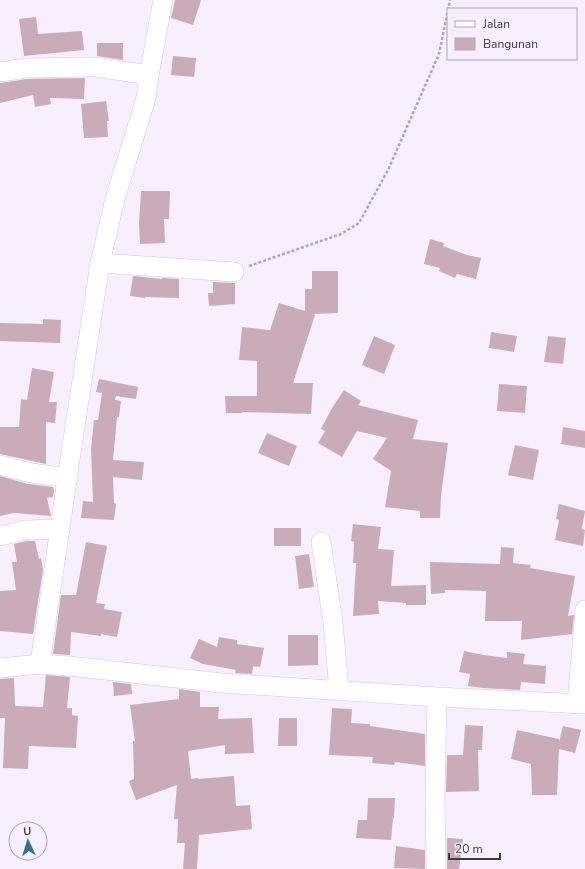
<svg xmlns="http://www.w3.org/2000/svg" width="585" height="869" font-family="'Nunito Sans',sans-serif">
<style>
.building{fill:#c9acb8}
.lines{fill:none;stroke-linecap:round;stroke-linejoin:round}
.minor-casing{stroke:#d1c5df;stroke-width:20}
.path{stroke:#aca5b3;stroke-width:2.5;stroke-dasharray:3 2;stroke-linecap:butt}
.minor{stroke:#fff;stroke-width:19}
</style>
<rect width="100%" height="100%" fill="#f7efff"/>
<!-- building -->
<g class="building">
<path d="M175,0H201L193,25L171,18Z"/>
<path d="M36,17L38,34L82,31L84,50L24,56L19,19Z"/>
<path d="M97,43H123V60L97,56Z"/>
<path d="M173,56L196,58L194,77L171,75Z"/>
<path d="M85,78L84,99L50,98L51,104L35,107L33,95L0,103V83L27,79Z"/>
<path d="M106,101L109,121H107L108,137L84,138L81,104Z"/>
<path d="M141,191H170L169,219H164L165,243L140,244L139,224Z"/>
<path d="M430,239L444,243L443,246L467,255L481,258L476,279L457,274L455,278L439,271L440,268L424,264Z"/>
<path d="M312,271H338V313L313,314L315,315L293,383H313L311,414L242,412V413H226L225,396H257V361L239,360L242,327L270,330L279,303L305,311V289H312Z"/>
<path d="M133,276L162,279V278L179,279V298L145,297V298L130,296Z"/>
<path d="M213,282L235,283V304L209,306L208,293H213Z"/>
<path d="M43,319L61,320L60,343L0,341V323L43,324Z"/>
<path d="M491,332L517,336L514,352L489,348Z"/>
<path d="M374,336L395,345L384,374L362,365Z"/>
<path d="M548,336L566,338L563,364L544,362Z"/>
<path d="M32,368L54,372L49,402H57L55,423L46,422V464L0,454V427H19L21,399L27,400Z"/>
<path d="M99,379L138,387L136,399L116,396L115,400L121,401L119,417H117L113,460L144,462L142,480L113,477L114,503L116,504L114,520L81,518L83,501L93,502L91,449L94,420H98L102,393L96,392Z"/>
<path d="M499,384L527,386L525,413L497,411Z"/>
<path d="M344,390L361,401L358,405L418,420L413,439L448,443L441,496L440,518H420V511L385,507L391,471L373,459L387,438L357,431L342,457L318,443L325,431L321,429L332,408Z"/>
<path d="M563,427L585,431V448L561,444Z"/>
<path d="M267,433L297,446L289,466L258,453Z"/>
<path d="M515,445L539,450L533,480L508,475Z"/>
<path d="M0,476L28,484L53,487L54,491L53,497L47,498L51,516L14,513L0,516Z"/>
<path d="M559,504L585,511L582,529L585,530L583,546L555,540L559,520L556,519Z"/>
<path d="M353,524L381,527L378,549L394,550L391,586L426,585V605H406V603L378,601L379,614L353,616L356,563H353L354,542L351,541Z"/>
<rect x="274" y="528" width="27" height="18"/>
<path d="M27,541H35L39,559L41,558L43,570L33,634L0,631V591L16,590L12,562H17L14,544Z"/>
<path d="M86,542L107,546L96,603L105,604L104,609L122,612L117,637L101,634V636L71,632L70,655L53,654L61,595H76Z"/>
<path d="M501,547L514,548L513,563L531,565L530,568L575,576L568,616L574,615L572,634L521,640L522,621H485L486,591L445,590V593L431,594L430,562L500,564Z"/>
<path d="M309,554L314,587L299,589L295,556Z"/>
<path d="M288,635H318V665L288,666Z"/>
<path d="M219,637L237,640V644L264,648L260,667L253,666L252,674L235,673L236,670L203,664L190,658L199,639L217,647Z"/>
<path d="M464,651L484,655L507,658V652L525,654L523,664L546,666L545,684L521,682L520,690L483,688L468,686L470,674L459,672Z"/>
<path d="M46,675L70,677L67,708H72V715L78,716L76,748L29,746L28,769L3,768L5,718H0V679L14,678L15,706L43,707Z"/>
<path d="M113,682L131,684L132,694L114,696Z"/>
<path d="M179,689L200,692V707H219L218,719L252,718L254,753L225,754V745L188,751L191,779L198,778V779L234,776L236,806L250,805L252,829L199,835L197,869H183L185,843H177L178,819H174L177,785L136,800L129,781L134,779L133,741H135L130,705L179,699Z"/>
<path d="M332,708L352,709L351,723L370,724V726L425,734V766L395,762L394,765L372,763L373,757L329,755Z"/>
<path d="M279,718H297V746H278Z"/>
<path d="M465,725L483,726L482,750H478L479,791L446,792L447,755H463Z"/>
<path d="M563,726L581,730L575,753L559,749L557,795H532L531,764L511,759L517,730L559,739V742Z"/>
<path d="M368,798H395L394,818H393L391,840L356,838L358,820H367Z"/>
<path d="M447,838L463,839L459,869H447Z"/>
<path d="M396,846L425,850V869L394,868Z"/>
</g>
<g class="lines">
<!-- minor casing -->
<g class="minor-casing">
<g id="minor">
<path d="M0,72L26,68L87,67H96L149,75"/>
<path d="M100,263L234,272"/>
<path d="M0,465L31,473L68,478"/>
<path d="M0,536L26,530L60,529"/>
<path d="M321,542L333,622L339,690"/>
<path d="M40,664L72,446L100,263L115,199L146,98L149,75L163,0"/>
<path d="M0,668L40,664L69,666L222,683L437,697L585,704"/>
<path d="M577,704L585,610"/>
<path d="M436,869L435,796L437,697"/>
</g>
</g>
<!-- path -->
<path class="path" d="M249,266L341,234L359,223L388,170L439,54L450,0"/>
<!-- minor -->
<use href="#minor" class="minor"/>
</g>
<!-- legend -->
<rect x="447" y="8" width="130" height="52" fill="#f7efff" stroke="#ada6b4"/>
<rect x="455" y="21" width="20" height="6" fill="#ffffff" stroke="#ada6b4"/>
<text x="483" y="28" font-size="12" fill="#3d3943">Jalan</text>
<rect x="455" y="38" width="20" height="12" fill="#c9acb8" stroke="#ada6b4"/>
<text x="483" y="48" font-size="12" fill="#3d3943">Bangunan</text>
<!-- north arrow -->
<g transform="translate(28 841) rotate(356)"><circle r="19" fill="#f7efff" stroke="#ada6b4"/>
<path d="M0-3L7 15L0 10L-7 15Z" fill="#376e89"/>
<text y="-6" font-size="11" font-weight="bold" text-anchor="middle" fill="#3d3943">U</text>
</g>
<!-- scale -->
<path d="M449 853v6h51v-6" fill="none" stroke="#3d3943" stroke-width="2"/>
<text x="455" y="853" font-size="12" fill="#3d3943" stroke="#f7efff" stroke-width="3" paint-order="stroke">20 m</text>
</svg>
